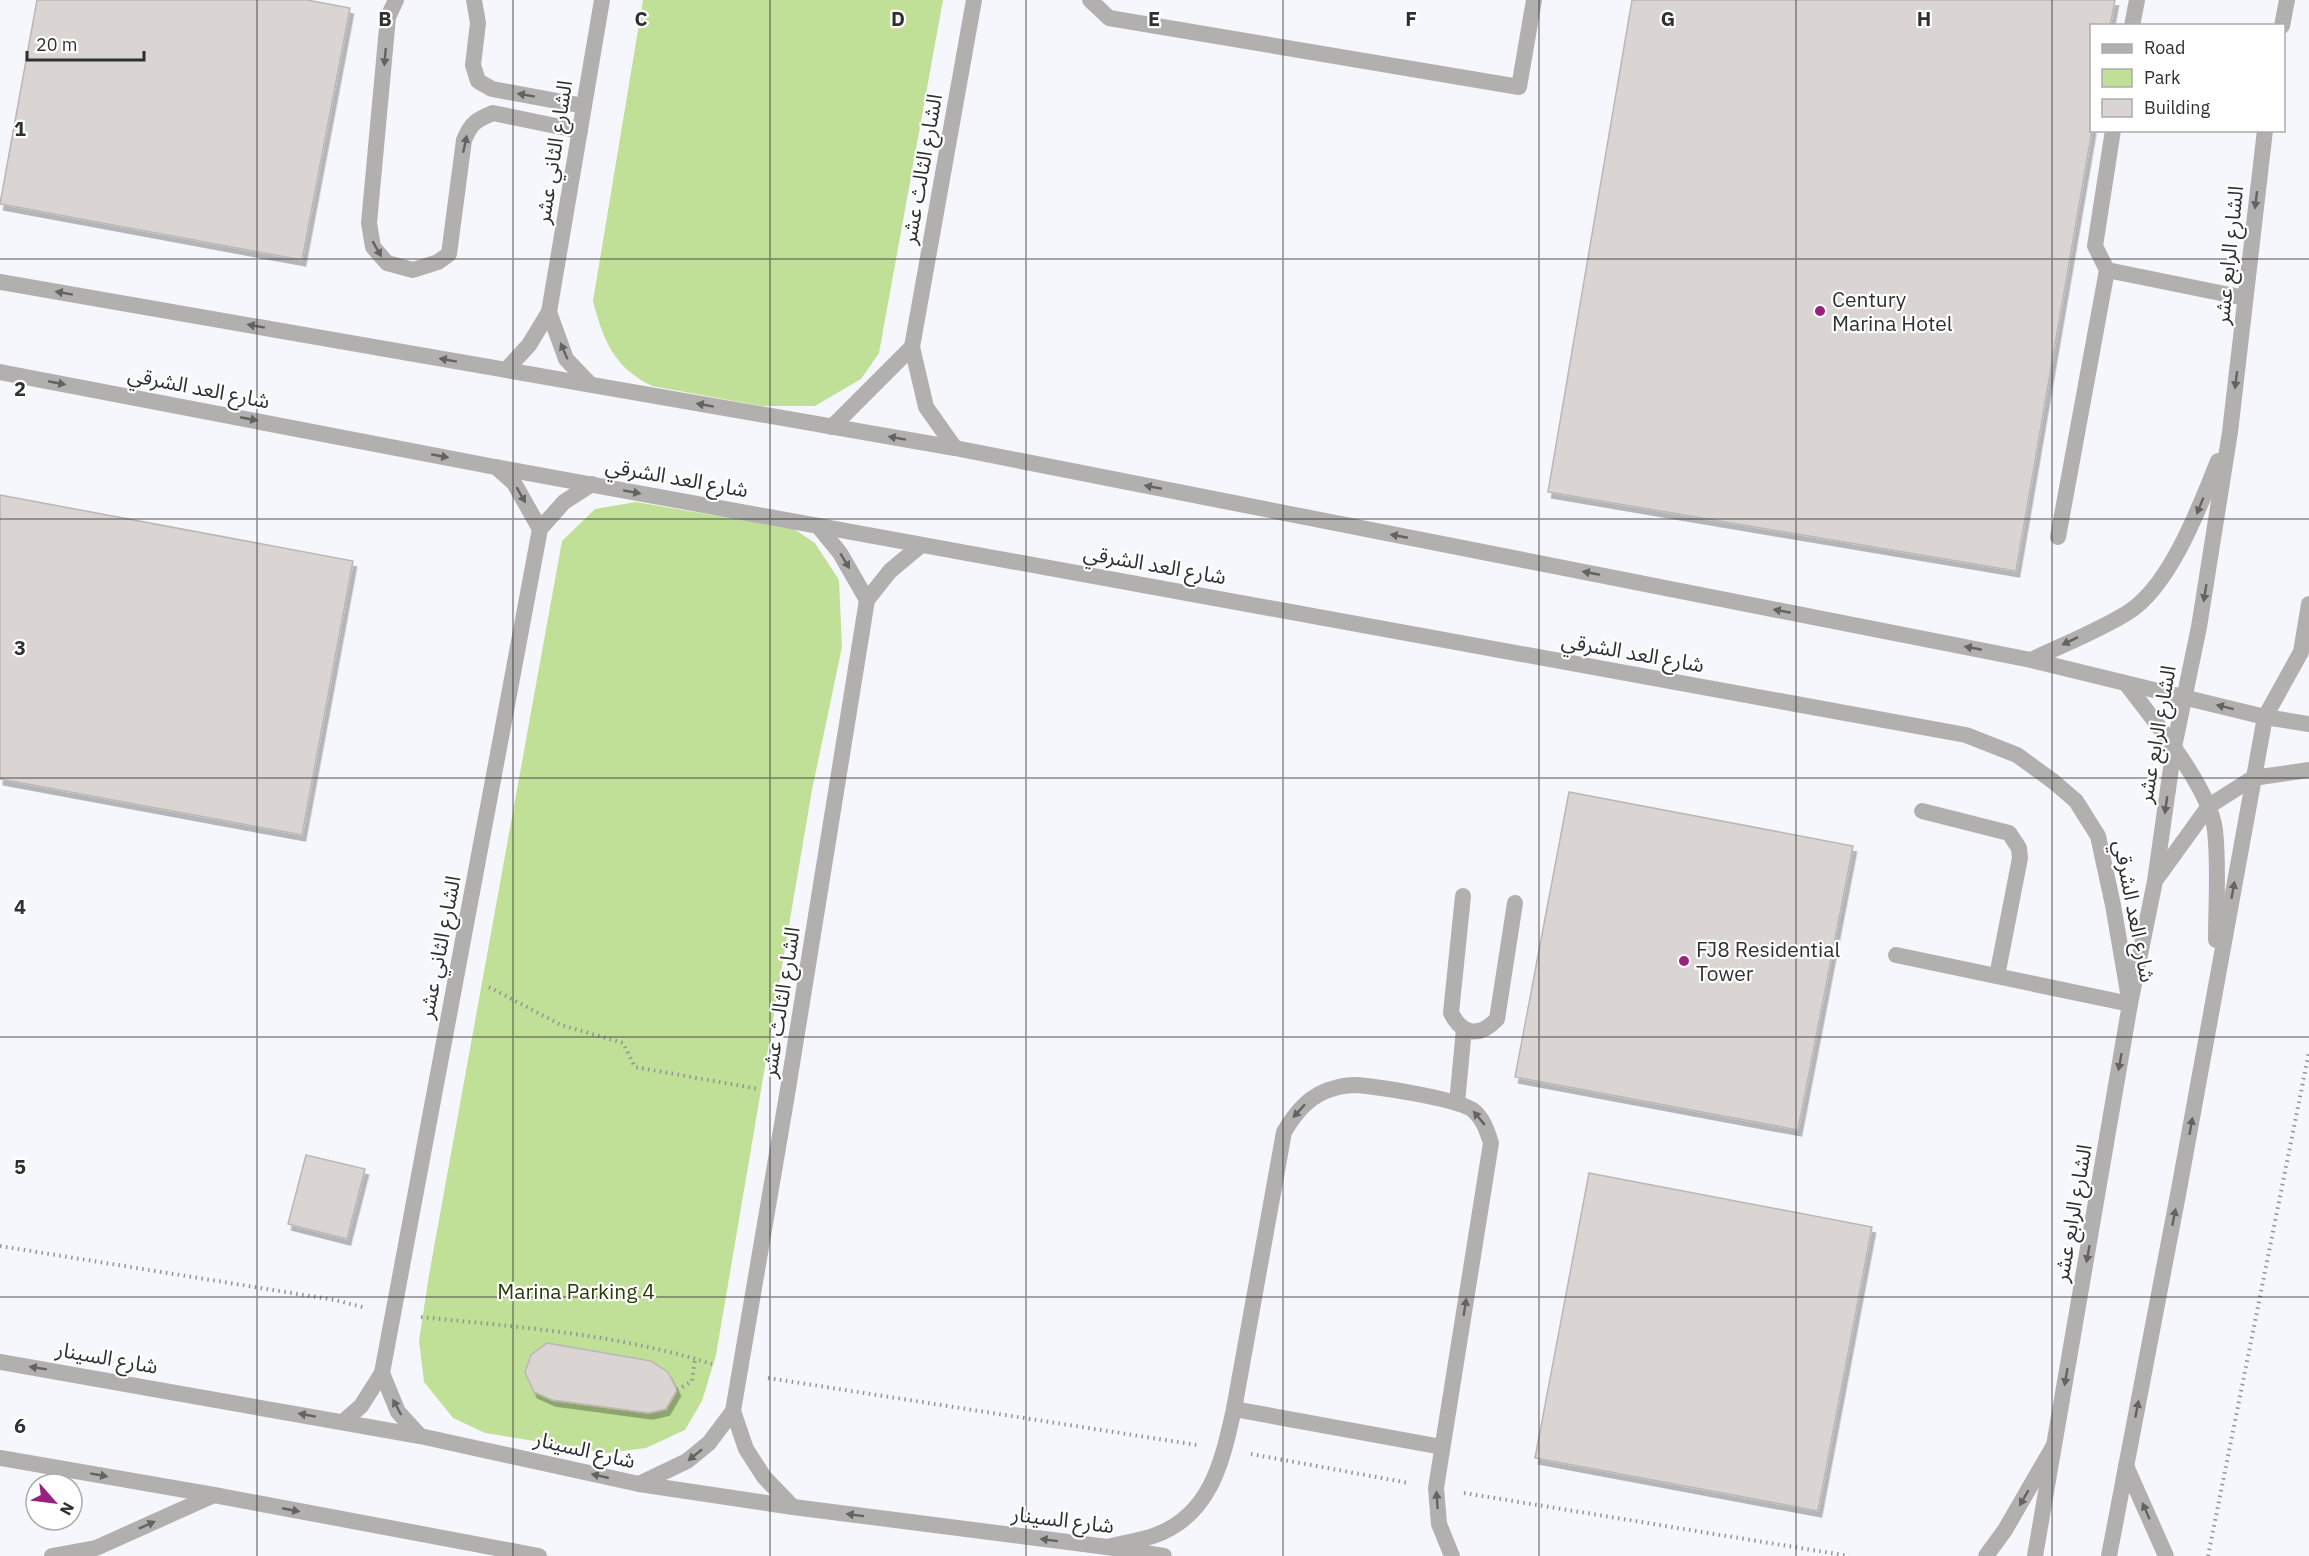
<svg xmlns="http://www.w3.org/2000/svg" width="2309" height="1556" font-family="'IBM Plex Sans','Noto Sans Arabic',sans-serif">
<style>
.green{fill:#c0e098}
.building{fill:#dad5d2;stroke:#bcb7b4;stroke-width:1.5;filter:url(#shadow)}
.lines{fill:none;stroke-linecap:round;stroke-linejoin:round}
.path{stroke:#939497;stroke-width:4;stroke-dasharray:1.5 4.5;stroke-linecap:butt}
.service{stroke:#b2afaf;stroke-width:16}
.minor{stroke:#b2afaf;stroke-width:16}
.tertiary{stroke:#b2afaf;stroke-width:16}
.oneway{fill:#636363}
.grid{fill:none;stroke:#2f3031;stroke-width:1.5;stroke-opacity:0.55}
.poi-dot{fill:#97217d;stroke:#fff;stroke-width:2}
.labels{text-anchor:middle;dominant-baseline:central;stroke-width:4.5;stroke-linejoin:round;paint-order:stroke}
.street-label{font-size:21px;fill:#2f3031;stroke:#fff}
.poi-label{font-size:21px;fill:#2f3031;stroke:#fff;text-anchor:start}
.park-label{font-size:21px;fill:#293c07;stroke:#fff}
.grid-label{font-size:20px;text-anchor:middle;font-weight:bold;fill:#2f3031;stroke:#fff;stroke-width:4.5;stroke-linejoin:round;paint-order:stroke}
</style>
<defs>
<filter id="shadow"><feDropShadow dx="3.5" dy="6" stdDeviation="0" flood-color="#0004"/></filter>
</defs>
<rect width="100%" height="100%" fill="#f6f7fc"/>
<!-- green -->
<g class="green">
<path d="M643,0H943L879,353L861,379L815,406H761L652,386C614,368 603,340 593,301Z"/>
<path d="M636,502L794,529L815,543L839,580L842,647L812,790L716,1355L702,1401L685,1430L646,1448L607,1453L485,1433L453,1418L424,1382L419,1341L429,1275L562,541L595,509Z"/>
</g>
<!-- building -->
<g class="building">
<path d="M37,0H307L350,8L302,260L0,204Z"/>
<path d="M1632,0H2115L2110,26H2092V130L2016,571L1548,492Z"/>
<path d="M0,495L353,561L302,835L0,779Z"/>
<path d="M1569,792L1853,846L1798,1130L1515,1077Z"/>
<path d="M306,1155L365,1169L347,1239L288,1224Z"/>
<path d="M1589,1173L1872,1227L1818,1511L1535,1458Z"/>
<path d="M547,1343L651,1361L668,1372L677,1390L666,1409L649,1413L552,1400L534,1392L525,1372L531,1355Z"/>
</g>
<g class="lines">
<!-- path -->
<g class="path">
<path d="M489,987L561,1025L623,1043L635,1067L759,1089"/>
<path d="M0,1246L335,1300L366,1308"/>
<path d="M421,1317C518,1327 618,1334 712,1364"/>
<path d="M768,1378L1197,1445"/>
<path d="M677,1390L692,1381L695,1359"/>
<path d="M1251,1454L1409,1483"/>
<path d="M1464,1493L1849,1556"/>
<path d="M2208,1556L2309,1052"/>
</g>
<!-- service -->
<g class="service">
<path d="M396,0L388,17L369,223L373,247L387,263L413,270L438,262L449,254L464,140C471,123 476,120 493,113L580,131"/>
<path d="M474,0L478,23L473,65L478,81L492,89L584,106"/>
<path d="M1090,0L1109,18L1519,87L1534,0"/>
<path d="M2132,26L2137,0"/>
<path d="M2113,130L2095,246L2107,270L2245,298"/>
<path d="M2058,537L2107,270"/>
<path d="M1922,811L2009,833L2019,848L2020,858L1997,976"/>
<path d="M1463,896L1451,1013C1463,1036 1480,1037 1497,1019L1515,903"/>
<path d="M1896,955L2130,1004"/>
<path d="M1457,1103L1464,1029"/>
<path d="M1234,1409L1442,1447"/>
<path d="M1107,1547C1122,1543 1138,1541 1153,1536C1211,1516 1222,1462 1234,1409L1284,1132C1296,1112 1310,1094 1335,1088C1341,1086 1350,1085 1357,1085C1379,1087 1460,1099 1474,1111C1484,1120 1487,1131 1491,1143L1436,1488L1439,1524L1452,1556"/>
<path d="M52,1556L96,1548L214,1495"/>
</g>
<!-- minor -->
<g class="minor">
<path d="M2282,26L2287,0"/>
<path d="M0,282L955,448L2031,660L2265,717L2309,724"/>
<path d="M549,312L566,359L590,384"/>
<path d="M506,370L529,345L549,312L602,0"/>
<path d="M0,372L495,467L1966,735L2017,755L2054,782L2076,801L2098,836L2113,905L2130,1004"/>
<path d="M832,427L912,347"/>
<path d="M955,448L926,407L912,347L974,0"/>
<path d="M496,467L514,483L540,529"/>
<path d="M818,526L840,553L867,600"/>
<path d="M2031,660C2062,645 2098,631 2127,613C2170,587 2200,506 2218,461"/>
<path d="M2127,685C2153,719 2210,788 2215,830C2219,866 2216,904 2216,940"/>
<path d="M2157,878L2209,806L2253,778L2309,770"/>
<path d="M382,1373L398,1412L420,1436"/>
<path d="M733,1411L746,1449L764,1477L793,1507"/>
<path d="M344,1421L361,1406L382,1373L540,529L564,502L592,484"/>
<path d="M639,1484L687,1461L709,1443L733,1411L787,1095L867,600L890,571L921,545"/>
<path d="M2035,1556L2130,1004L2155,881L2174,747L2199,627L2230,432L2265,130"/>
<path d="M2109,1556L2180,1184L2265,717L2301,652L2309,604"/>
</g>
<!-- tertiary -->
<g class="tertiary">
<path d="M0,1362L420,1436L639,1484L793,1507L1107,1547L1164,1556"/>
<path d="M0,1458L214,1495L539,1556"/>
<path d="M2126,1466L2166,1556"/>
<path d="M1986,1556L2005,1530L2053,1447"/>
</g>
</g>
<!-- one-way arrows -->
<defs><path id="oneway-solid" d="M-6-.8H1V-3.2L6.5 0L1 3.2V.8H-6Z" transform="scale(1.5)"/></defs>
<g class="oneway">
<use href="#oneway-solid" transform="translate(385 57) rotate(95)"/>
<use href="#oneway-solid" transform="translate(526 95) rotate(-170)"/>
<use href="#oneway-solid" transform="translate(465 144) rotate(-78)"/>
<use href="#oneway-solid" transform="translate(2256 200) rotate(97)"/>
<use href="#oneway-solid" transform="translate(377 249) rotate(60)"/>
<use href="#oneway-solid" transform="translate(64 293) rotate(-170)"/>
<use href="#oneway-solid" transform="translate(256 326) rotate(-170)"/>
<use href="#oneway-solid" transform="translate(564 351) rotate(-113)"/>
<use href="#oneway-solid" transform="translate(448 360) rotate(-170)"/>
<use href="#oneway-solid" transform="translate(2236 380) rotate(97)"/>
<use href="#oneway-solid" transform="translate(57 383) rotate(11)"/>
<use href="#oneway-solid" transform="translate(705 405) rotate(-170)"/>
<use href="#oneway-solid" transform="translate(249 419) rotate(11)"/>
<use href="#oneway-solid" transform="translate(897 438) rotate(-170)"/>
<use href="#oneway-solid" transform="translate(440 456) rotate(11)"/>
<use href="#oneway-solid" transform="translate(1153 487) rotate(-169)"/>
<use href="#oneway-solid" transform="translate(632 492) rotate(10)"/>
<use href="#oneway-solid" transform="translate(521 495) rotate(60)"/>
<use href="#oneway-solid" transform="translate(2200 506) rotate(112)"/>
<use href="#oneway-solid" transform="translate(1399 536) rotate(-169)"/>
<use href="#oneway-solid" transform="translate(845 561) rotate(59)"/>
<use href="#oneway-solid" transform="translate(1591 573) rotate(-169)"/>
<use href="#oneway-solid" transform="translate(2205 593) rotate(99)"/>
<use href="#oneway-solid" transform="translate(1782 611) rotate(-169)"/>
<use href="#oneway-solid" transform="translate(2070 641) rotate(154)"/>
<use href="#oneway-solid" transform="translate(1973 648) rotate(-169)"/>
<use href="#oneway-solid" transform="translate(2225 707) rotate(-166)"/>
<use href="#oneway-solid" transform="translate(2166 805) rotate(98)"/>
<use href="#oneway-solid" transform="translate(2233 890) rotate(-80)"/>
<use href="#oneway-solid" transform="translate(2120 1062) rotate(100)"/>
<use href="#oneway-solid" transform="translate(1299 1111) rotate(132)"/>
<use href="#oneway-solid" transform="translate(1479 1118) rotate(-130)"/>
<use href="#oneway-solid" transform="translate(2191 1126) rotate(-80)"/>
<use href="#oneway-solid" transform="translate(2174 1217) rotate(-79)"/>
<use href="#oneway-solid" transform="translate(2088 1254) rotate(100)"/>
<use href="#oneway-solid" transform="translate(1465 1307) rotate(-81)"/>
<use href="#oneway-solid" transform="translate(38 1368) rotate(-171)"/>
<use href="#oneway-solid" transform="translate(2066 1377) rotate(100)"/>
<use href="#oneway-solid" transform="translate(397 1407) rotate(-118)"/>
<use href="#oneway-solid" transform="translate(2137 1409) rotate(-79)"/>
<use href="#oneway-solid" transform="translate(307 1415) rotate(-170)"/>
<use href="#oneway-solid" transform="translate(695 1455) rotate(141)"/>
<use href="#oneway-solid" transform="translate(99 1475) rotate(10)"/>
<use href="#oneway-solid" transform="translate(600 1476) rotate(-167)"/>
<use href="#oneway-solid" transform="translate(2024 1498) rotate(120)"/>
<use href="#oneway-solid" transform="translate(1437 1500) rotate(-94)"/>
<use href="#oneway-solid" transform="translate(291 1510) rotate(11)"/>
<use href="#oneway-solid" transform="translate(2146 1511) rotate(-114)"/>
<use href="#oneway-solid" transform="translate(855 1515) rotate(-173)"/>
<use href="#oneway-solid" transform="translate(147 1525) rotate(-24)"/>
<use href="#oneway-solid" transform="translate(1049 1540) rotate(-173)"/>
</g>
<!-- grid -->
<path class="grid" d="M257,0V1556M513,0V1556M770,0V1556M1026,0V1556M1283,0V1556M1539,0V1556M1796,0V1556M2052,0V1556M0,259H2309M0,519H2309M0,778H2309M0,1037H2309M0,1297H2309"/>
<!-- markers -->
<g class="poi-dot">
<circle cx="1820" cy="311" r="6"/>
<circle cx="1684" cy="961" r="6"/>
</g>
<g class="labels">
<!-- street labels -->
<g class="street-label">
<text transform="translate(553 152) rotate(-81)">الشارع الثاني عشر</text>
<text transform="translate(921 169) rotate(-80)">الشارع الثالث عشر</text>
<text transform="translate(2228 255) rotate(-84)">الشارع الرابع عشر</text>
<text transform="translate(199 387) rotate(11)">شارع العد الشرقي</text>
<text transform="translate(677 477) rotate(10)">شارع العد الشرقي</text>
<text transform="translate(1155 564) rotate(10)">شارع العد الشرقي</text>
<text transform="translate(1633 652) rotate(10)">شارع العد الشرقي</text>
<text transform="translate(2156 734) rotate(-80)">الشارع الرابع عشر</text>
<text transform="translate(2135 911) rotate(79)">شارع العد الشرقي</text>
<text transform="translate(439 947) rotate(-79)">الشارع الثاني عشر</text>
<text transform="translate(780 1002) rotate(-81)">الشارع الثالث عشر</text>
<text transform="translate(2072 1213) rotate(-80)">الشارع الرابع عشر</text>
<text transform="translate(107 1357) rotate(10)">شارع السينار</text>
<text transform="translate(585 1449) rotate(13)">شارع السينار</text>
<text transform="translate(1063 1519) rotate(7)">شارع السينار</text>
</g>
<!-- poi labels -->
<g class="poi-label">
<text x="1832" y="299">Century<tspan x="1832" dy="24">Marina Hotel</tspan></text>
<text x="1696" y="949">FJ8 Residential<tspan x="1696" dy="24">Tower</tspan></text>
</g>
<!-- park labels -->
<g class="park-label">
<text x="576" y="1291">Marina Parking 4</text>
</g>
</g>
<g class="grid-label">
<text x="385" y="26">B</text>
<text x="641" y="26">C</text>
<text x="898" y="26">D</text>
<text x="1154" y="26">E</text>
<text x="1411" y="26">F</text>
<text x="1668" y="26">G</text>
<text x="1924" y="26">H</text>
<text x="20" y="136">1</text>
<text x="20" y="396">2</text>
<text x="20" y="655">3</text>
<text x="20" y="914">4</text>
<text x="20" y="1174">5</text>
<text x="20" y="1433">6</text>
</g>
<!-- legend -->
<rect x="2090" y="24" width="195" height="108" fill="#ffffff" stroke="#acacad" stroke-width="1.5"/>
<rect x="2102" y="44" width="30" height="9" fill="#b2afaf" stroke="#acacad" stroke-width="1.5"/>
<text x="2144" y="54" font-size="18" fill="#2f3031">Road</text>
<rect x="2102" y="69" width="30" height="18" fill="#c0e098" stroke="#acacad" stroke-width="1.5"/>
<text x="2144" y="84" font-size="18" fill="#2f3031">Park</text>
<rect x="2102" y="99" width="30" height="18" fill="#dad5d2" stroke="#acacad" stroke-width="1.5"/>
<text x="2144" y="114" font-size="18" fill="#2f3031">Building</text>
<!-- north arrow -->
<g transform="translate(54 1502) rotate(118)"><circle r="28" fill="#ffffff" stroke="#acacad" stroke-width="1.5"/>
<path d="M0-4.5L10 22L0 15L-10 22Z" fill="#97217d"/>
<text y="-9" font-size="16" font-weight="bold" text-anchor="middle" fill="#2f3031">N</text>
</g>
<!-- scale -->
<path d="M27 51v9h117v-9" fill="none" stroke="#2f3031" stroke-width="3"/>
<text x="36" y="51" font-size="18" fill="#2f3031" stroke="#ffffff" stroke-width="4.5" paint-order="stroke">20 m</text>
</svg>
